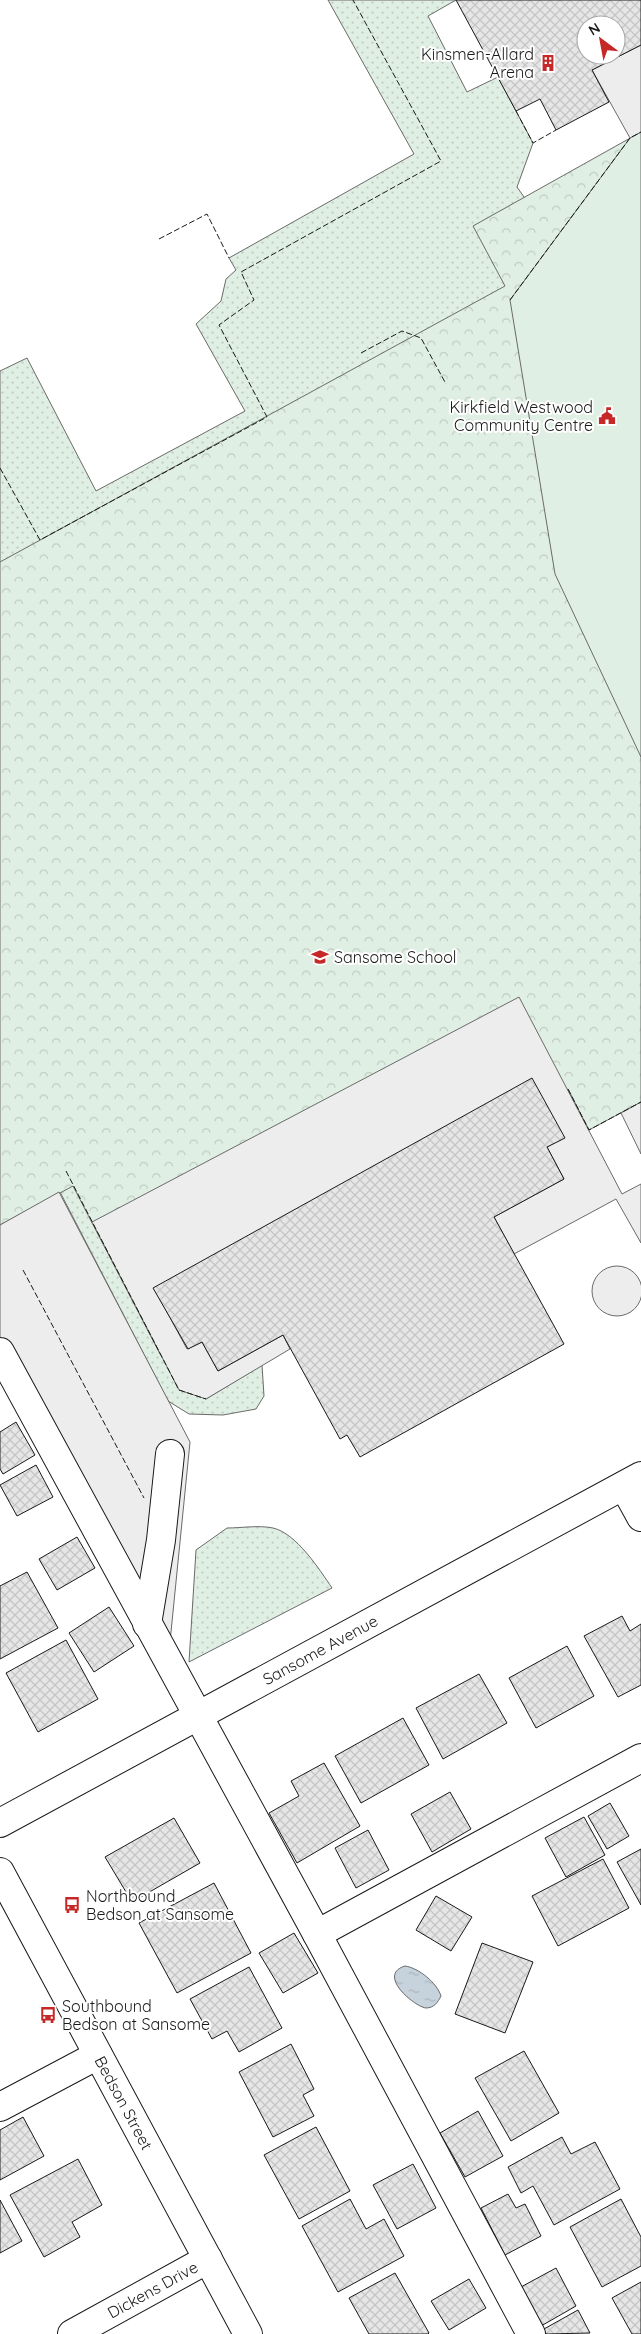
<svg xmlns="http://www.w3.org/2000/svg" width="641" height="2334" font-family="Quicksand,sans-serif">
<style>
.grass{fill:url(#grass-dots);stroke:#6a6a6a}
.forest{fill:url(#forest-crowns);stroke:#6a6a6a}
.pitch{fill:#e0efe3;stroke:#6a6a6a}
.parking{fill:#ededed;stroke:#6a6a6a}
.water{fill:url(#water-ripples);stroke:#6a6a6a}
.building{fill:url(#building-cross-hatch);stroke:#1a1a1a;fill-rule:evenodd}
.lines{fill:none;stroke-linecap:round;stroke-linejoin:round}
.minor-casing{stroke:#1a1a1a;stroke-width:30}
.minor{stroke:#fff;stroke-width:28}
.fence{stroke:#1a1a1a;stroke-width:1;stroke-dasharray:6 2.5;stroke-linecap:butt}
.labels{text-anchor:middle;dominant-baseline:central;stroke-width:4;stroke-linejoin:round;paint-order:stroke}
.poi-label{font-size:16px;fill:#1a1a1a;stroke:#fff;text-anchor:start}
.street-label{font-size:16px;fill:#1a1a1a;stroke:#fff}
</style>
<defs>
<pattern id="grass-dots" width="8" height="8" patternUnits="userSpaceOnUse" patternTransform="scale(1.25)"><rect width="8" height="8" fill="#e0efe3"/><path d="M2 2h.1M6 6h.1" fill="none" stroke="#c0ccc2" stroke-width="1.8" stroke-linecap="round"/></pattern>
<pattern id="forest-crowns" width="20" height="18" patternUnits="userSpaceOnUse" patternTransform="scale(1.25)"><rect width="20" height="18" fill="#e0efe3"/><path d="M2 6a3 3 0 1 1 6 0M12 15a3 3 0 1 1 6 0" fill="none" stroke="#c0ccc2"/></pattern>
<pattern id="water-ripples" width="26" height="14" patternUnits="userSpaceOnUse" patternTransform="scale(1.25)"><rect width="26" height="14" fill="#c6d2dc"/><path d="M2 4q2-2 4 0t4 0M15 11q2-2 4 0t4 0" fill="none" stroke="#aab4bc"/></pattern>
<pattern id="building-cross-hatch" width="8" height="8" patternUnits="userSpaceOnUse" patternTransform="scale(1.25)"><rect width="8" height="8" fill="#e6e6e6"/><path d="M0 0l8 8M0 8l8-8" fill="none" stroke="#c5c5c5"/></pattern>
</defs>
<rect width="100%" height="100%" fill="#fff"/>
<!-- grass -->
<g class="grass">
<path d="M328,0H456L428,16L467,92L498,77L533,143L517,187L554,240L641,132L92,1222L206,1399L262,1365L264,1396L256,1409L223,1415L189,1414L168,1401L60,1192L0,1225V371L27,358L96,491L245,411L196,324L221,301L226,279L236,270L229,258L414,154Z"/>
<path d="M227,1528C241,1528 259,1525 273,1528C296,1533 320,1570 332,1588L189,1662L196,1550Z"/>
</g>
<!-- forest -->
<path class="forest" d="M641,132V1102L589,1130L568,1089L154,1288L160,1354L73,1186L0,1225V562L505,286L473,226Z"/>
<!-- pitch -->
<path class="pitch" d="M641,132V757L555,574L510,300L630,138Z"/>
<!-- parking -->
<g class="parking">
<path d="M641,45V132L630,138L592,70Z"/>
<path d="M519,997L622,1194L641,1184V1243L616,1199L514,1254L494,1217L564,1179L547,1147L564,1138L154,1288L187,1349L202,1342L218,1371L283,1335L290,1349L206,1399L179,1390L92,1222Z"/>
<path d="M641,1102V1154L621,1113Z"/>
<path d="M59,1192L190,1442L168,1662L0,1352V1225Z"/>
<circle cx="617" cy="1291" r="25"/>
</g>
<!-- water -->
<path class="water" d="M405,1966C419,1968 437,1983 441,1996C438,2002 434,2008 426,2008C415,2007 376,1975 405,1966Z"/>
<!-- building -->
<g class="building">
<path d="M456,0H641V45L592,70L609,102L556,130L540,99L516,111ZM586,25H616V55H586Z"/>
<path d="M532,1078L565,1138L547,1147L564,1179L494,1217L564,1344L360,1457L347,1435L340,1439L283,1335L218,1371L202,1342L188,1349L153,1288Z"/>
<path d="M16,1422L35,1455L3,1474L0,1469V1432Z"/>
<path d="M36,1465L53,1497L17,1516L0,1485Z"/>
<path d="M77,1537L95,1568L57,1590L39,1559Z"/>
<path d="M27,1572L58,1628L0,1659V1586Z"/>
<path d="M109,1607L134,1646L94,1672L69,1633Z"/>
<path d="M622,1616L630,1631L641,1624V1685L618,1697L584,1636Z"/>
<path d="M66,1640L98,1699L38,1732L6,1673Z"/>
<path d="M567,1646L594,1696L536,1728L509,1678Z"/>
<path d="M479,1674L507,1723L443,1759L416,1708Z"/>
<path d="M403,1718L429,1765L361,1803L335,1756Z"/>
<path d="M324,1763L360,1826L297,1863L269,1813L299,1796L291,1781Z"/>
<path d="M450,1792L471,1829L432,1852L411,1814Z"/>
<path d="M610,1803L629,1836L607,1849L588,1816Z"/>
<path d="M584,1817L605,1855L566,1877L545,1838Z"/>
<path d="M174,1818L200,1863L132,1902L105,1857Z"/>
<path d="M368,1830L389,1870L356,1888L335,1848Z"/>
<path d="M641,1849V1905L617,1862Z"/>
<path d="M603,1859L629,1908L558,1946L532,1896Z"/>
<path d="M214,1883L251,1953L177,1993L139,1923Z"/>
<path d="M436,1896L472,1917L451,1951L416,1930Z"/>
<path d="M294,1933L318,1973L283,1993L259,1953Z"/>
<path d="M482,1943L533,1962L505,2033L455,2014Z"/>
<path d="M249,1967L282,2028L239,2052L227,2031L212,2039L190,1999Z"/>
<path d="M291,2044L314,2089L303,2095L314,2116L273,2137L239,2072Z"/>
<path d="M524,2051L559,2113L511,2141L475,2078Z"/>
<path d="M478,2111L503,2156L465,2177L440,2133Z"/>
<path d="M23,2117L44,2156L0,2180V2130Z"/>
<path d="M316,2127L350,2191L299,2219L264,2155Z"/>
<path d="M562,2137L571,2154L595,2142L620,2189L554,2225L533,2186L521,2193L508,2167Z"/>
<path d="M78,2159L102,2205L72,2222L80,2237L44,2257L10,2195Z"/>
<path d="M413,2164L436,2208L397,2229L373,2185Z"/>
<path d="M508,2194L516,2208L525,2204L541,2236L505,2255L481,2208Z"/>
<path d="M350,2199L366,2229L384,2219L404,2256L338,2292L302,2226Z"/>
<path d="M621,2199L641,2237V2266L602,2287L570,2227Z"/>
<path d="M0,2200L22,2241L0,2253Z"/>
<path d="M556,2268L576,2306L541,2326L521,2287Z"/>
<path d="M395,2273L429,2333L428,2334H369L349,2298Z"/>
<path d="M469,2279L486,2308L449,2330L431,2301Z"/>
<path d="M641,2282V2334H632L612,2298Z"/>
<path d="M578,2310L590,2333L546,2334L544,2329Z"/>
</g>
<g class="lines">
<!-- minor casing -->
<g class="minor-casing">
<g id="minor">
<path d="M0,1352L317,1934L531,2334"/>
<path d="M624,1486L641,1517"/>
<path d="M147,1624L161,1540L170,1454"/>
<path id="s1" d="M0,1823L641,1476"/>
<path id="s2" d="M0,1872L248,2334"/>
<path d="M317,1934L641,1758"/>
<path d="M0,2107L98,2055"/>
<path id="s3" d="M72,2334L208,2259"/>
</g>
</g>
<!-- minor -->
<use href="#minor" class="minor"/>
<!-- fence -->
<g class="fence">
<path d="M516,111L533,143L556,130"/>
<path d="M159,239L207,214L229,258"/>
<path d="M510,300L630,138L641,132"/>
<path d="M361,353L402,331L421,338L446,384"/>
<path d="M0,468L40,540L267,417L219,325L254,300L241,272L441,161L353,0"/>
<path d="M568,1089L589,1130L641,1102"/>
<path d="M66,1171L179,1390L206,1399"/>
<path d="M23,1270L144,1498"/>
</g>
</g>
<!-- icons -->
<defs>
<g id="building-bare" transform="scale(1.35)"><path d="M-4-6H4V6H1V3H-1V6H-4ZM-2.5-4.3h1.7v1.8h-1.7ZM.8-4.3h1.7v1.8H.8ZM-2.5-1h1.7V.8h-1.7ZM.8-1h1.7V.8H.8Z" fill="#c62828" stroke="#fff" stroke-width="2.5" paint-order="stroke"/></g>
<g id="civic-bare" transform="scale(1.35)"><path d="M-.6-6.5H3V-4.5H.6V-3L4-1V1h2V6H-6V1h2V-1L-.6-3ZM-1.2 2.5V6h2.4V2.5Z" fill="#c62828" stroke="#fff" stroke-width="2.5" paint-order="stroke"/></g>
<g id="school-bare" transform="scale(1.35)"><path d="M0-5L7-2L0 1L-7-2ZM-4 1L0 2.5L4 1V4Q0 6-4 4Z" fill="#c62828" stroke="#fff" stroke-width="2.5" paint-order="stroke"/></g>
<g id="bus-bare" transform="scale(1.35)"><path d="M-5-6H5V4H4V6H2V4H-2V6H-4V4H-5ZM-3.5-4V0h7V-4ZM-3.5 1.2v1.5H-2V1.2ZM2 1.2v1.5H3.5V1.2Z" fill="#c62828" stroke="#fff" stroke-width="2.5" paint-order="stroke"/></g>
</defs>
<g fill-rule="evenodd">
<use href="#building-bare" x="548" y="63"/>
<use href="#civic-bare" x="607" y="416"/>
<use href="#school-bare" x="320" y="957"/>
<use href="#bus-bare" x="72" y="1905"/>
<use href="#bus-bare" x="48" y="2015"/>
</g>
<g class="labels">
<!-- poi labels -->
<g class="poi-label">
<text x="534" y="54" text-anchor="end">Kinsmen-Allard<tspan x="534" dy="18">Arena</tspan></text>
<text x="593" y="407" text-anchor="end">Kirkfield Westwood<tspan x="593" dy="18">Community Centre</tspan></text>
<text x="334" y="957">Sansome School</text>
<text x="86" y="1896">Northbound<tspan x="86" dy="18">Bedson at Sansome</tspan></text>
<text x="62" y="2006">Southbound<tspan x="62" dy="18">Bedson at Sansome</tspan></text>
</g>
<!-- street labels -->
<g class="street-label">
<text stroke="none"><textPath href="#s1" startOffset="364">Sansome Avenue</textPath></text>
<text stroke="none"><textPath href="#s2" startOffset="262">Bedson Street</textPath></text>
<text stroke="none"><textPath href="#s3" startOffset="92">Dickens Drive</textPath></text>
</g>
</g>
<!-- north arrow -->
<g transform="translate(601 40) rotate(328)"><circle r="24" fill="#ffffff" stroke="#a3a3a3"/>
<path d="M0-4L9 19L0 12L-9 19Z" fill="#c62828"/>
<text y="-8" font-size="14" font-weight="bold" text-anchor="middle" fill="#1a1a1a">N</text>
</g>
</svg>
